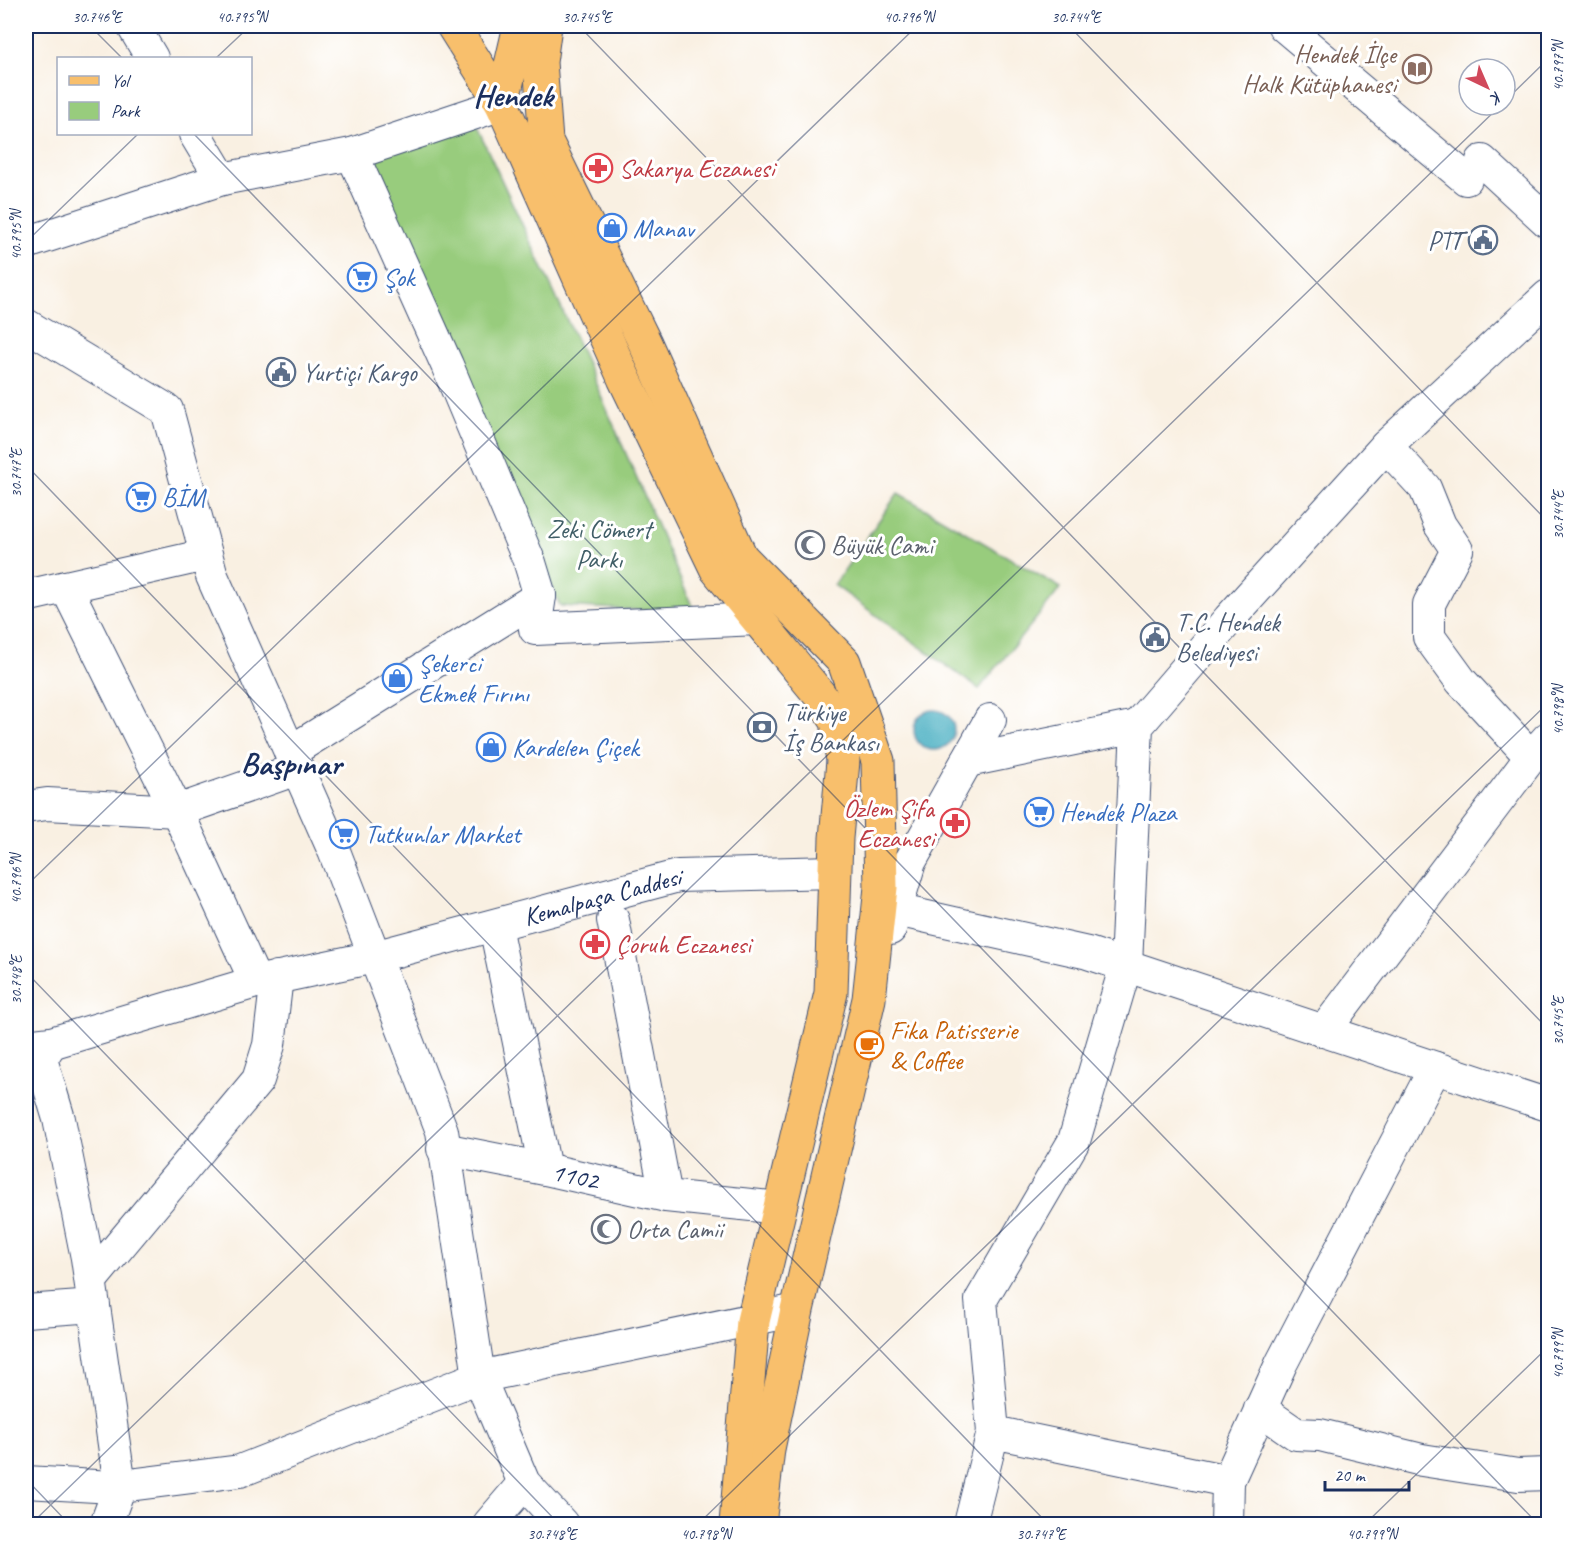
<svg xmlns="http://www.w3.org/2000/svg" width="1574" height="1550" font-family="Caveat,sans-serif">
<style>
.green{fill:#98cc7d;stroke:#5a7e6e;stroke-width:1.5}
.water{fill:#40abbf;stroke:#2e6d8e;stroke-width:1.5}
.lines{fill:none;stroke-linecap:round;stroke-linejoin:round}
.minor-casing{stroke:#3c4c72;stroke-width:34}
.major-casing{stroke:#3c4c72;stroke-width:35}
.minor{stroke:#fff;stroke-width:32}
.major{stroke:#f8bf6c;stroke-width:33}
.ticks{fill:none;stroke:#1b2f5e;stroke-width:1.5;stroke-opacity:0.45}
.labels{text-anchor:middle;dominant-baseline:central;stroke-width:6;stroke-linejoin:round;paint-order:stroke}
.education-label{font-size:26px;fill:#785e54;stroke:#fff;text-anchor:end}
.health-label{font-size:26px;fill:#be3a42;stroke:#fff;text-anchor:start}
.shop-label{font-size:26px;fill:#366cbe;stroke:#fff;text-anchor:start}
.service-label{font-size:26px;fill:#4e5e75;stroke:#fff;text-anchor:start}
.park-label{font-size:26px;fill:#405e67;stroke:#fff}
.worship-label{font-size:26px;fill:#5b616d;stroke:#fff;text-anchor:start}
.street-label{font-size:26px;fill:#1b2f5e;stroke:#fff}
.food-label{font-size:26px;fill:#c56008;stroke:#fff;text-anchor:start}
.district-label{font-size:32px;font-weight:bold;fill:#1b2f5e;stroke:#fff}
.neatline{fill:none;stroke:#1b2f5e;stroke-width:2}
.ticks-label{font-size:15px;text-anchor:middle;fill:#1b2f5e}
</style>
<rect width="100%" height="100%" fill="#fff"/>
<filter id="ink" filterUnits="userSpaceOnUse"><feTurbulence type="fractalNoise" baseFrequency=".0167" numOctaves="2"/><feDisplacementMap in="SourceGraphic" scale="12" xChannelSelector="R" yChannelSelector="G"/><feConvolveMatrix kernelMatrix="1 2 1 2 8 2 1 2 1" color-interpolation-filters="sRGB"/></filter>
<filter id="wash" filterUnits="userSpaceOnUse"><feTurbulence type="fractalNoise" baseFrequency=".008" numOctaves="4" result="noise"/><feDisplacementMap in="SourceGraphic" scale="24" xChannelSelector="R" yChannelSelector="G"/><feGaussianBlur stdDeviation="1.35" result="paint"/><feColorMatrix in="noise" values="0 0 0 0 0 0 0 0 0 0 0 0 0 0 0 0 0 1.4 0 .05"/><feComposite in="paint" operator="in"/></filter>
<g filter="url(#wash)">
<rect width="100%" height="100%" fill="#f9f0e2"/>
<!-- green -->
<g class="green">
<path d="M474,121L585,359L695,613L560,606L365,152Z"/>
<path d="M898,493L1061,588L979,689L834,585Z"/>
</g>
<!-- water -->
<circle class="water" cx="934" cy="730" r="20"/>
</g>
<g filter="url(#ink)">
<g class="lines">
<!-- minor casing -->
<g class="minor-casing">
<g id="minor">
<path d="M133,26L152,58"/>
<path d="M1284,26L1466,179"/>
<path d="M195,134L222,179L352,154L502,104"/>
<path d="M352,154L447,365L530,563L540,596L535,629L758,619"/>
<path d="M1482,161L1548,222"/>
<path d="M26,243L222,179"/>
<path d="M26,325L167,410L212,576L334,851L442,1131L479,1377L524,1483L562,1524"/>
<path d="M66,587L177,811L256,982"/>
<path d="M26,596L206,555"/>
<path d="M290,752L540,596"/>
<path d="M1531,757L1461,681L1429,637V604L1457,550L1440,525L1425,488L1386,446L1548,296"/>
<path d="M967,761L1137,726"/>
<path d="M26,807L47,804L177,811L297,769"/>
<path d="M896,910L1088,953L1548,1105"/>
<path d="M613,920L666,1196"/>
<path id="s1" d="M495,926L545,1169L666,1196L780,1208"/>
<path d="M890,929L910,862L990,720"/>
<path d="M1324,1031L1531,757L1548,738"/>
<path d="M51,1043L41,1059L59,1119L87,1258L120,1486L106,1524"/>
<path id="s2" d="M26,1046L51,1043L256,982L374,957L678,876L834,872"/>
<path d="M443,1149L545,1169"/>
<path d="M91,1280L258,1080L269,1045L277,977"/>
<path d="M26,1311L94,1306"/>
<path d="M1260,1409L1296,1434L1320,1435L1422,1460L1518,1475L1548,1474"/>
<path d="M993,1432L981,1300L1074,1141L1126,965L1137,726L1229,619L1386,446"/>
<path d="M26,1482L113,1487L240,1471L479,1377L797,1310"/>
<path d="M489,1524L524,1483"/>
<path d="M970,1524L993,1432L1228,1481"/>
<path d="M1227,1524L1228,1481L1281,1364L1435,1068"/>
</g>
</g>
<!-- major casing -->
<g class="major-casing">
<g id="major">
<path d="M453,26L502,104L624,378L717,570L819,694L837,721L843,761L836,838L831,993L753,1321L736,1524"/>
<path d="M545,26L540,62L546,141L645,343L741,557L844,662L878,761L881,887L869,999L797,1310L768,1449L759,1524"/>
<path d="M502,104L520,26"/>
</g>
</g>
<!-- minor -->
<use href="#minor" class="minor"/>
<!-- major -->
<use href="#major" class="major"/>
</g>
</g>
<!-- ticks -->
<path class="ticks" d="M90,26L122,58M579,26L1548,1029M1069,26L1548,522M216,58L250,26M1505,101L1548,59M194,134L1538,1524M26,242L138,134M26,465L1048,1524M26,886L917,26M26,972L559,1524M26,1479L69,1524M31,1524L1501,105M698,1524L1548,703M1365,1524L1548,1347"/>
<!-- icons -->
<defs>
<g id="library-ring" transform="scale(1.5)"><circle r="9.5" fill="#fff" stroke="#8d6e63" stroke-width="1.5"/><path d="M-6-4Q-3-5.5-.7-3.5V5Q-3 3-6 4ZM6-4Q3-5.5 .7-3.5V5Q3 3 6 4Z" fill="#8d6e63"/></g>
<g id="pharmacy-ring" transform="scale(1.5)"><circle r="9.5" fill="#fff" stroke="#e0444e" stroke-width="1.5"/><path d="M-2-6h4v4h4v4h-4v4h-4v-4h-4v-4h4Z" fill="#e0444e"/></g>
<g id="shop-ring" transform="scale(1.5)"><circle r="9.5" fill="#fff" stroke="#3f7fe0" stroke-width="1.5"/><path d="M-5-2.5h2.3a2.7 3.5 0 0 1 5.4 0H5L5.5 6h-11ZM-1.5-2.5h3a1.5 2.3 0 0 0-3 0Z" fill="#3f7fe0"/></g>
<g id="civic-ring" transform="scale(1.5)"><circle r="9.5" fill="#fff" stroke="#5c6f8a" stroke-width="1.5"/><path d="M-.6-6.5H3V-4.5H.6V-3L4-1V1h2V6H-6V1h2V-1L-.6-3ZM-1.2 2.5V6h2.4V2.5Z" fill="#5c6f8a"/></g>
<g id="supermarket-ring" transform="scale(1.5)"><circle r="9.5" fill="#fff" stroke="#3f7fe0" stroke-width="1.5"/><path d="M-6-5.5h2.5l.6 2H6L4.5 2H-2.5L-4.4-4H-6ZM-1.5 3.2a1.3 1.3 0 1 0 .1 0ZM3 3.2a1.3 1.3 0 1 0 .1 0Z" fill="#3f7fe0"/></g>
<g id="mosque-ring" transform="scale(1.5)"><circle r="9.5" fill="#fff" stroke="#6b7280" stroke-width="1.5"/><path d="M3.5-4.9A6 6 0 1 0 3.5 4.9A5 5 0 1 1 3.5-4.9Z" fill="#6b7280"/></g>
<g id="bank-ring" transform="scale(1.5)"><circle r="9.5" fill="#fff" stroke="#5c6f8a" stroke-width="1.5"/><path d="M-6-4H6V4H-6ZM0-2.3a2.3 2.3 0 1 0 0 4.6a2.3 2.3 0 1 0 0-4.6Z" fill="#5c6f8a"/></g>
<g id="cafe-ring" transform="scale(1.5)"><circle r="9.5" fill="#fff" stroke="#e8710a" stroke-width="1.5"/><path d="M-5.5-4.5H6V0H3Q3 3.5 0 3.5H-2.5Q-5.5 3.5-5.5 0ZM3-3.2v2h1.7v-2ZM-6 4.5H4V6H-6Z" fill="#e8710a"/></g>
</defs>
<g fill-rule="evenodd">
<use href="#library-ring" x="1417" y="69"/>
<use href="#pharmacy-ring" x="598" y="168"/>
<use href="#shop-ring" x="612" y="228"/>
<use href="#civic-ring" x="1483" y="240"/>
<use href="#supermarket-ring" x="362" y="277"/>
<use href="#civic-ring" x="281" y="372"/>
<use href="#supermarket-ring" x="141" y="497"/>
<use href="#mosque-ring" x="810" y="545"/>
<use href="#civic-ring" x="1155" y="637"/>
<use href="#shop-ring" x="397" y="678"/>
<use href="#bank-ring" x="762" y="727"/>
<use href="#shop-ring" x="491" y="747"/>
<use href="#supermarket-ring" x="1039" y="812"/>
<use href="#pharmacy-ring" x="955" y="823"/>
<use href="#supermarket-ring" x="344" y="834"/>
<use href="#pharmacy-ring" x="595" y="944"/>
<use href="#cafe-ring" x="869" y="1045"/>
<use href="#mosque-ring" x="606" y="1229"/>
</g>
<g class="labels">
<!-- education labels -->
<g class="education-label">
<text x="1396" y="54">Hendek İlçe<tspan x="1396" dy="30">Halk Kütüphanesi</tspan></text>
</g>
<!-- health labels -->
<g class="health-label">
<text x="619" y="168">Sakarya Eczanesi</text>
<text x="934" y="808" text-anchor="end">Özlem Şifa<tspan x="934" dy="30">Eczanesi</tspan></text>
<text x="616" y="944">Çoruh Eczanesi</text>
</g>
<!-- shop labels -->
<g class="shop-label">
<text x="633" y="228">Manav</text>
<text x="383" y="277">Şok</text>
<text x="162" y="497">BİM</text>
<text x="418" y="663">Şekerci<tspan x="418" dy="30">Ekmek Fırını</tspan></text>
<text x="512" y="747">Kardelen Çiçek</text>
<text x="1060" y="812">Hendek Plaza</text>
<text x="365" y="834">Tutkunlar Market</text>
</g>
<!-- service labels -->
<g class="service-label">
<text x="1462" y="240" text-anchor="end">PTT</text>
<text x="302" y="372">Yurtiçi Kargo</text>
<text x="1176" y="622">T.C. Hendek<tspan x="1176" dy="30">Belediyesi</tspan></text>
<text x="783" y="712">Türkiye<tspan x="783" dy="30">İş Bankası</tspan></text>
</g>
<!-- park labels -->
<g class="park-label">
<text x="599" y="529">Zeki Cömert<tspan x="599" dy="30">Parkı</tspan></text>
</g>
<!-- worship labels -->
<g class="worship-label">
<text x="831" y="545">Büyük Cami</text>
<text x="627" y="1229">Orta Camii</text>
</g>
<!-- street labels -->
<g class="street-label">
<text stroke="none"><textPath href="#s2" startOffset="596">Kemalpaşa Caddesi</textPath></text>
<text stroke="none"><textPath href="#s1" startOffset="279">1102</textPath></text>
</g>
<!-- food labels -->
<g class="food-label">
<text x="890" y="1030">Fika Patisserie<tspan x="890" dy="30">&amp; Coffee</tspan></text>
</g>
<!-- district labels -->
<g class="district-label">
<text x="513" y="95">Hendek</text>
<text x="291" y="763">Başpınar</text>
</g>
</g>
<!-- margin -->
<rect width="1574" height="1550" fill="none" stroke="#fff" stroke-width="66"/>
<!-- legend -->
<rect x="57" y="57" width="195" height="78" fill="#ffffff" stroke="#a4acbf" stroke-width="1.5"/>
<rect x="69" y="76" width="30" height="9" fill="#f8bf6c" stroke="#a4acbf" stroke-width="1.5"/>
<text x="111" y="87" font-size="18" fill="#1b2f5e">Yol</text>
<rect x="69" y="102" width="30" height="18" fill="#98cc7d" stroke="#a4acbf" stroke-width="1.5"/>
<text x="111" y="117" font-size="18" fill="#1b2f5e">Park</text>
<!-- north arrow -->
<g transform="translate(1487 87) rotate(136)"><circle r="28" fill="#ffffff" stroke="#a4acbf" stroke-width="1.5"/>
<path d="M0-4.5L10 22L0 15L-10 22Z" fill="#d1495b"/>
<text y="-9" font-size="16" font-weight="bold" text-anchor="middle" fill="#1b2f5e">K</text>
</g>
<!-- scale -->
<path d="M1325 1481v9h84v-9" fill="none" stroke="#1b2f5e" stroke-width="3"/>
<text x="1334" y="1481" font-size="18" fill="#1b2f5e" stroke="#ffffff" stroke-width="4.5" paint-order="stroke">20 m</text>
<rect x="33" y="33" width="1508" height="1484" class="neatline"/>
<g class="ticks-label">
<text x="97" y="22">30.746°E</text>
<text x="242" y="22">40.795°N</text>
<text x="587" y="22">30.745°E</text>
<text x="909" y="22">40.796°N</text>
<text x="1076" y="22">30.744°E</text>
<text transform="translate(1558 66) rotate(-90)" y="5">40.797°N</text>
<text transform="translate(16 235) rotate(-90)" y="5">40.795°N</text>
<text transform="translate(16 473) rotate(-90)" y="5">30.747°E</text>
<text transform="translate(1558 515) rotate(-90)" y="5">30.744°E</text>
<text transform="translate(1558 710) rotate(-90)" y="5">40.798°N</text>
<text transform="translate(16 879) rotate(-90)" y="5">40.796°N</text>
<text transform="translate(16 980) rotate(-90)" y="5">30.748°E</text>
<text transform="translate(1558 1021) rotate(-90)" y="5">30.745°E</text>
<text transform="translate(1558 1354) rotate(-90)" y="5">40.799°N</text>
<text x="552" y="1539">30.748°E</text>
<text x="706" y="1539">40.798°N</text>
<text x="1041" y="1539">30.747°E</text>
<text x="1372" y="1539">40.799°N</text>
</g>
</svg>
